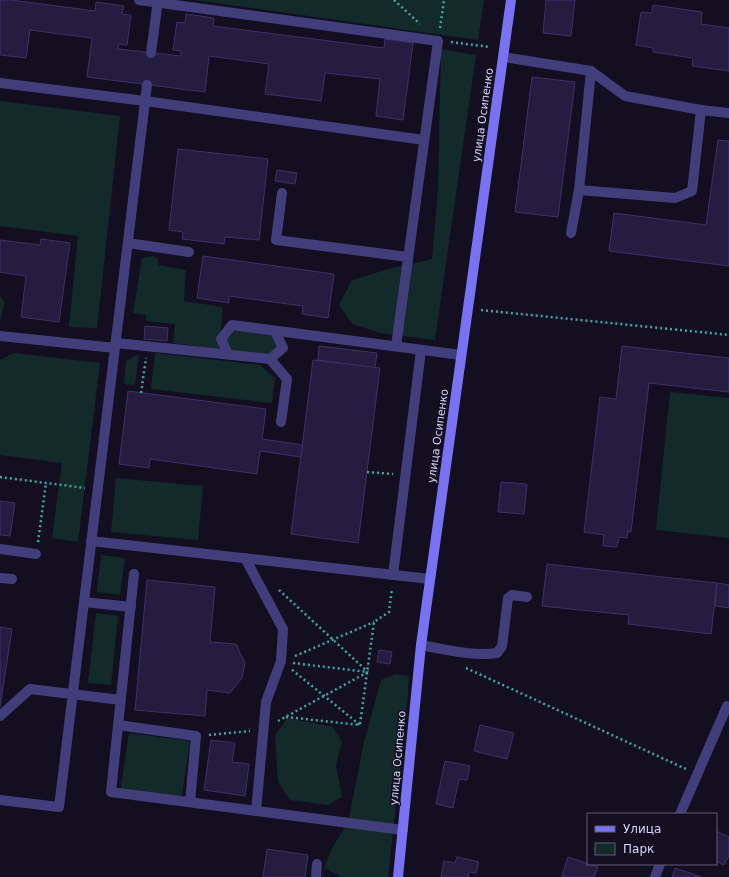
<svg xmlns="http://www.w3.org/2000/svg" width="729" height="877" font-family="'DejaVu Sans',sans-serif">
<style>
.green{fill:#132a2a}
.building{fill:#251d40;stroke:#3e316a}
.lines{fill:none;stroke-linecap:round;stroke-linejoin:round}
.path{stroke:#39a9a5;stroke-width:2.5;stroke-dasharray:2 3;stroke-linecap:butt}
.lane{stroke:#423e7c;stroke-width:10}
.street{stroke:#423e7c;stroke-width:10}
.secondary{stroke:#7973f3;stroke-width:10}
.labels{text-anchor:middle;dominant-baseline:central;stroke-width:3;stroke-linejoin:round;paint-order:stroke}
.street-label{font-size:11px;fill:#d9d3fb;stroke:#130f21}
</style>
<rect width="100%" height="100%" fill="#130f21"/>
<!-- green -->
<g class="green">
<path d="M195,0H484L478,40Z"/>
<path d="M441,49L476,55L435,340L380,333L353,324L339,305L352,280L389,269L432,259L438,189Z"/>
<path d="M0,101L120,116L97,328L69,327L78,236L0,226Z"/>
<path d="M152,256L158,258V265L186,270L184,301L223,307L219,349L173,343L175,324L146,321V315L133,313L142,258Z"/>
<path d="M0,297L5,302L0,321Z"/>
<path d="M232,325L275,331L283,348L270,359L228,354L221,339Z"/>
<path d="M14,353L100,363L78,542L52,538L62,463L0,455V360Z"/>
<path d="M155,353L260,365L275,378L272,403L151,389Z"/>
<path d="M139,354L135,385L124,384L126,361Z"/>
<path d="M670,392L729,398V538L656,530Z"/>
<path d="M116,478L203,486L198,540L111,532Z"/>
<path d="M101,555L125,558L120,595L97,592Z"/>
<path d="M96,613L118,616L111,685L88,683Z"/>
<path d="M396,674L409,676L408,694L388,877H343L324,868L333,846L348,823L364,742L381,680Z"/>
<path d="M288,718L333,727L342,742L336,765L342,797L328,805L290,800L278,782L275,735Z"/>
<path d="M129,733L190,741L181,801L120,793Z"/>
</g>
<!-- building -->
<g class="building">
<path d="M0,0H11L95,11L96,2L124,6L122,14L131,15L127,45L119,44L118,49L181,56V51L173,50L177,22L185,23L186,14L214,18L213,26L384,48L385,39L413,43L403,120L376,116L380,79L325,73L321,101L265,94L269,64L209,56L205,92L87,77L92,38L30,30L26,58L0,55Z"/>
<path d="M546,0H575L571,36L543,33Z"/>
<path d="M653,5L702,12L701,24L729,28V71L692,66L693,58L653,52V48L636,45L641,12L652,13Z"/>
<path d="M532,77L575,82L558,217L515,212Z"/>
<path d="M718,140L729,141V266L609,251L614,213L706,225Z"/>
<path d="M178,149L268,159L259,240L225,237L224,244L182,239L183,232L169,230Z"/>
<path d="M277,170L297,173L295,184L275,181Z"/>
<path d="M41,239L70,243L59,322L21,317L26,276L0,272V240L40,245Z"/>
<path d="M203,256L334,274L328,318L302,314L303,306L229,296V303L197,298Z"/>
<path d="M145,326L168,328L167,341L144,339Z"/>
<path d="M319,346L377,353L375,368L318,360Z"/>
<path d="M622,346L729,358V392L649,383L631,532L628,531L627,538L619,537L617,547L603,546L604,535L584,532L600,397L616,399Z"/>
<path d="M313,360L380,368L358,543L291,534Z"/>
<path d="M128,391L266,409L262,439L303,445L301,457L260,451L257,474L150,459L149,468L119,464Z"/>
<path d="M501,482L527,484L524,514L498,512Z"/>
<path d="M0,501L15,503L10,536L0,535Z"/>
<path d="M547,564L717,583L711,634L628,624L629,615L542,606Z"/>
<path d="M147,580L215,587L210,642L236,644L245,663L242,678L230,693L207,690L205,716L135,710Z"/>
<path d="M717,583L729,585V608L715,606Z"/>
<path d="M0,627L12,629L0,707Z"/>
<path d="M379,650L392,652L390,664L377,662Z"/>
<path d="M480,725L514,733L507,759L474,751Z"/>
<path d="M211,740L235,743L232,762L249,764L245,796L204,790Z"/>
<path d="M445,761L470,766L467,780L459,779L453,808L436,804Z"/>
<path d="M716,831L729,837V856L724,865L716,861Z"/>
<path d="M267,849L308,855L305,877H263Z"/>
<path d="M457,857L479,862L476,873L469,872L468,877H441L444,861L455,863Z"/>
<path d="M568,857L598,867L594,877H562Z"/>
<path d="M675,868L702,877H672Z"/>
</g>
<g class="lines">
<!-- path -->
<g class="path">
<path d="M394,0L420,24"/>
<path d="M440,28L444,0"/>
<path d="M451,42L490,47"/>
<path d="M481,310L729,335"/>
<path d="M141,393L146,358"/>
<path d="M367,472L393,474"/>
<path d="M0,477L85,488"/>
<path d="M38,542L46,483"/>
<path d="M279,590L368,672"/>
<path d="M295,656L374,622"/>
<path d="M293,663L368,672"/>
<path d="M466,668L686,769"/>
<path d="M286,717L360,725L291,669"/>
<path d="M278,721L368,672"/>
<path d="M360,724L374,622L389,612L392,588"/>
<path d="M209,735L250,731"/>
</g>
<!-- lane -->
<g class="lane">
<path d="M139,0L438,41L396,346"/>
<path d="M151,53L158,0"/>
<path d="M503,57L591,71L625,96L701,110L729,113"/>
<path d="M0,83L145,101L424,140"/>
<path d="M579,190L675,198L692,191L701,110"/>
<path d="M282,193L276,240L408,257"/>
<path d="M571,233L579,190L591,71"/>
<path d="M128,243L189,252"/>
<path d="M0,336L115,348"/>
<path d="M116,343L270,359L283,348L275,331"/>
<path d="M228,354L221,339L232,325L461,355"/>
<path d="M270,359L287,379L281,422"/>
<path d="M91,541L430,579"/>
<path d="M0,549L36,554"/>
<path d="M245,558L283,629L281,661L266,702L256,811"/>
<path d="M134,574L111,792L403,830"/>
<path d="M393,575L421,350"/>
<path d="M0,578L12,579"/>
<path d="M84,602L131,607"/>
<path d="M421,645C442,649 476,657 497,653L502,646L508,598L512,595L527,597"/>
<path d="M0,716L30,689L121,700"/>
<path d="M118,725L196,736L190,802"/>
<path d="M0,800L59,807L147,85"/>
<path d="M316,877L317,864"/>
</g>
<!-- street -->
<g class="street">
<path d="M680,814L727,706"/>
<path d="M655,877L660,864"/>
</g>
<!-- secondary -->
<path class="secondary" d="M398,877L421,645L511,0"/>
</g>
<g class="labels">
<!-- street labels -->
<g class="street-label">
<text transform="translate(483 115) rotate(-82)">улица Осипенко</text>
<text transform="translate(438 436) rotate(-82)">улица Осипенко</text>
<text transform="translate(398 758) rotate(-85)">улица Осипенко</text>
</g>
</g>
<!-- legend -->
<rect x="587" y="813" width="130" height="52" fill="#130f21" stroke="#625d78"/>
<rect x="595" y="826" width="20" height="6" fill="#7973f3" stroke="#625d78"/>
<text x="623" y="833" font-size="12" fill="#d9d3fb">Улица</text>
<rect x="595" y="843" width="20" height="12" fill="#132a2a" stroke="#625d78"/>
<text x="623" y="853" font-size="12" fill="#d9d3fb">Парк</text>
</svg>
